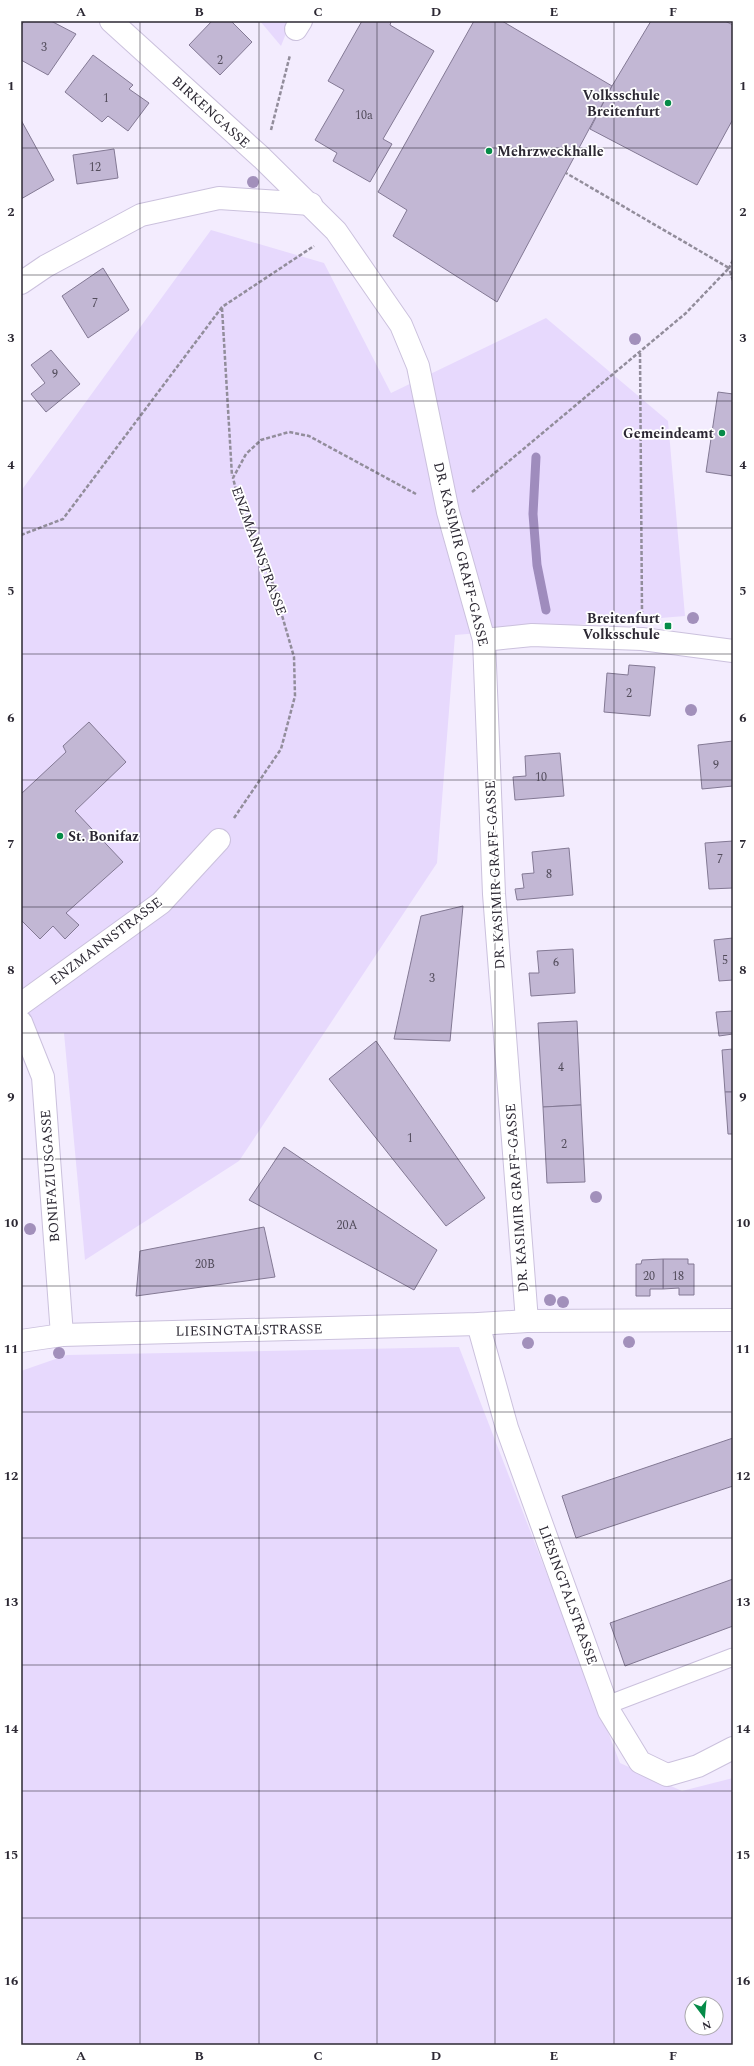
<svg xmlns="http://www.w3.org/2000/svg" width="754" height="2066" font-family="Spectral,serif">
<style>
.green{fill:#e7d9fd;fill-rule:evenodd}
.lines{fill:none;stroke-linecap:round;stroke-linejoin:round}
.stream{stroke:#9f8cbd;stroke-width:9}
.building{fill:#c2b7d4;stroke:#837994}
.lane-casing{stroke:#cbc1dd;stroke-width:19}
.street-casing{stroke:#cbc1dd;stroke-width:24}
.path{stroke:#928d9b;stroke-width:2.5;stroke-dasharray:4 2;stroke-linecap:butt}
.lane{stroke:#fff;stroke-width:17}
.street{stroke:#fff;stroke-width:22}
.tree{fill:#a290bb}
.grid{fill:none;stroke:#2c2833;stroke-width:1;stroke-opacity:0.55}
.poi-dot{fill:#058b48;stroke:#fff;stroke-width:1.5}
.labels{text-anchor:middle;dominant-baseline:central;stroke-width:3.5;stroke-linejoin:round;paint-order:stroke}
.number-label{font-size:12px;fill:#524c5b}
.poi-label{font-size:14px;font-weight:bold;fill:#2c2833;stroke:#fff;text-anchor:end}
.street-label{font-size:14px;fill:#2c2833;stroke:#fff}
.neatline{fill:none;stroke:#2c2833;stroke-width:1.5}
.grid-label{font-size:13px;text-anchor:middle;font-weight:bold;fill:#2c2833}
</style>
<rect width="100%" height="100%" fill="#f3ecfe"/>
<!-- green -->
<g class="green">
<path d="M260,21H291L281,46Z"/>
<path d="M211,230L324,263L391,393L546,318L668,421L685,616L455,635L437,863L239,1161L85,1260L64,1033L21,1034V491Z"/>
<path d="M459,1347L620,1763L682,1791L733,1778V2045H21V1371L67,1355ZM692,2004H716V2028H692Z"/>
</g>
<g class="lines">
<!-- stream -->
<path class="stream" d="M536,457L533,514L537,565L546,610"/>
</g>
<!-- building -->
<g class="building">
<path d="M24,21H51L76,34L48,75L21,60V26Z"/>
<path d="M212,21H231L252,42L220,75L189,45Z"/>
<path d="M362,21H389L391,22L390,25L434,51L383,139L392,144L370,182L333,161L337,153L315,140L344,90L328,81Z"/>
<path d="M474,21H502L612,86L497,302L393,236L407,210L378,192Z"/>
<path d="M651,21H725L733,25V119L697,185L590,129L612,86Z"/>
<path d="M93,55L133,85L129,89L149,103L128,131L108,116L102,122L65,92Z"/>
<path d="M21,120L54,180L21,199Z"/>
<path d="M114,149L118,178L77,184L73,155Z"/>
<path d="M103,268L129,310L88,338L62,296Z"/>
<path d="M51,350L80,384L46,412L31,394L45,383L31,365Z"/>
<path d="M718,392L733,394V476L706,472Z"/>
<path d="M629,665L655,667L650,716L604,712L607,673L628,675Z"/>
<path d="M89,722L126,762L75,811L123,862L66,913L79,925L65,939L53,926L40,939L21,920V794L66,752L63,746Z"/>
<path d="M733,741V786L702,789L698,745Z"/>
<path d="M560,753L564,796L515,800L513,777L526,776L525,756Z"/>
<path d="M733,841V888L709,889L705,843Z"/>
<path d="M569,848L573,895L517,900L515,889L524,888L522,874L534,873L532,852Z"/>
<path d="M463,906L450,1041L394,1039L421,916Z"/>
<path d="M733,938V980L719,981L714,940Z"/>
<path d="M573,949L575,993L531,996L529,973H539L537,951Z"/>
<path d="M733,1011V1034L719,1036L716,1012Z"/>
<path d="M577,1021L581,1105L543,1107L538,1023Z"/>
<path d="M376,1041L485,1198L446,1226L329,1079Z"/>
<path d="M733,1049V1092H725L722,1050Z"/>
<path d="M725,1092H733V1134H728Z"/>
<path d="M581,1105L585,1182L547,1183L543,1107Z"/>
<path d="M284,1147L437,1250L414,1290L249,1200Z"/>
<path d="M264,1227L275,1277L136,1296L140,1251Z"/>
<path d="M663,1259H688V1264H694V1295H679V1288L663,1289Z"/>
<path d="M663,1259V1289H650V1296H636V1264H641L642,1260Z"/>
<path d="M733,1438V1486L576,1538L562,1496Z"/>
<path d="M733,1579V1626L625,1666L610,1623Z"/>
</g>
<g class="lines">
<!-- lane casing -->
<g class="lane-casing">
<path id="lane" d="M607,1705L733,1657"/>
</g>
<!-- street casing -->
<g class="street-casing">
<g id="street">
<path d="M111,21L262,158L336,231L401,325L418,366L448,512L484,640L494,894L527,1321"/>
<path d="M296,29L301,21"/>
<path d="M21,283L46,266L141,215L219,198L311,204"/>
<path d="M484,640L532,635L642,639L733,651"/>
<path d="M21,1004L161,903L219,840"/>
<path d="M21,1022L43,1077L62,1335"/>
<path d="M478,1324L507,1428L609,1711L640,1762L667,1775L698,1766L733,1748"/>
<path d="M21,1341L62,1335L478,1324L527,1321L733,1320"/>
</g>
</g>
<!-- path -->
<g class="path">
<path d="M271,130L290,55"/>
<path d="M733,260L729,268L733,281"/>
<path d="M222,308L232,476"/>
<path d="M640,353L642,612"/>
<path d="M472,492L686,313L729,268L566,173"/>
<path d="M21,535L63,519L222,307L314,246"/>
<path d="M234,818L281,749L295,696L294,657L273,584L240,505L233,478L246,454L261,440L289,432L309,436L416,494"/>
</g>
<!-- lane -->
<use href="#lane" class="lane"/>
<!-- street -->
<use href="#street" class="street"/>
</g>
<!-- trees -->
<g class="tree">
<circle cx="253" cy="182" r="6"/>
<circle cx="635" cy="339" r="6"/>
<circle cx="693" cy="618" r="6"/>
<circle cx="691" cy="710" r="6"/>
<circle cx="596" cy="1197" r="6"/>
<circle cx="30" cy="1229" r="6"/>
<circle cx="550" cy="1300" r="6"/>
<circle cx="563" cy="1302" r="6"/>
<circle cx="629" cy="1342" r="6"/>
<circle cx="528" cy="1343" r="6"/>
<circle cx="59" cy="1353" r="6"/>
</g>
<!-- grid -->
<path class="grid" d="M140,21V2045M259,21V2045M377,21V2045M495,21V2045M614,21V2045M21,148H733M21,275H733M21,401H733M21,528H733M21,654H733M21,780H733M21,907H733M21,1033H733M21,1159H733M21,1286H733M21,1412H733M21,1538H733M21,1665H733M21,1791H733M21,1918H733"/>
<!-- markers -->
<g class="poi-dot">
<circle cx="668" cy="103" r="4"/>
<circle cx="489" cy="151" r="4"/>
<circle cx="722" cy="433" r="4"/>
<rect x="664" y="622" width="8" height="8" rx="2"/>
<circle cx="60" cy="836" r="4"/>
</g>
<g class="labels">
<!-- number labels -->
<g class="number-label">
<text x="44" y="47">3</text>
<text x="220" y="60">2</text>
<text x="106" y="98">1</text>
<text x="364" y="115">10a</text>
<text x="95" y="167">12</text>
<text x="95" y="303">7</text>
<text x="55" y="374">9</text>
<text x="629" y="693">2</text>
<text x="716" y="765">9</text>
<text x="541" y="777">10</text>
<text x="720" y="859">7</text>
<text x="549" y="874">8</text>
<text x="725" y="960">5</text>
<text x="556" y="962">6</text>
<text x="432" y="978">3</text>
<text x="561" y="1067">4</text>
<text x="410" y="1138">1</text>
<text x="564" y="1144">2</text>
<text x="347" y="1225">20A</text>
<text x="205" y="1264">20B</text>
<text x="649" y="1276">20</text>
<text x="678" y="1276">18</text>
</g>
<!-- poi labels -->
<g class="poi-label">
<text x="660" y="95">Volksschule<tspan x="660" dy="16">Breitenfurt</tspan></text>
<text x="497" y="151" text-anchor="start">Mehrzweckhalle</text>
<text x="714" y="433">Gemeindeamt</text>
<text x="660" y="618">Breitenfurt<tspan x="660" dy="16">Volksschule</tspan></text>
<text x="68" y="836" text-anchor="start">St. Bonifaz</text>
</g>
<!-- street labels -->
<g class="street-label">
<text transform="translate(211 112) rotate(42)">BIRKENGASSE</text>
<text transform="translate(259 551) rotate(70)">ENZMANNSTRASSE</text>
<text transform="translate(461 554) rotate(76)">DR. KASIMIR GRAFF-GASSE</text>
<text transform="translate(495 875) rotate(-93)">DR. KASIMIR GRAFF-GASSE</text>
<text transform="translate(106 941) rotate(-37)">ENZMANNSTRASSE</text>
<text transform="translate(50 1176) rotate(-94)">BONIFAZIUSGASSE</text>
<text transform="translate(517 1198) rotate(-94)">DR. KASIMIR GRAFF-GASSE</text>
<text transform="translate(249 1330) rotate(-1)">LIESINGTALSTRASSE</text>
<text transform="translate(568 1595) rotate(70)">LIESINGTALSTRASSE</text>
</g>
</g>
<!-- border -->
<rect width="754" height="2066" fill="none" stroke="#ffffff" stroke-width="44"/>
<!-- north arrow -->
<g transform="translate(704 2016) rotate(164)"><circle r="19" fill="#ffffff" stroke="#aba9ad"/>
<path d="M0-3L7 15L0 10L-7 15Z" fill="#058b48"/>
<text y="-6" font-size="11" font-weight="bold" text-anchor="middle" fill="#2c2833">N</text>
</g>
<rect x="22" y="22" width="710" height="2022" class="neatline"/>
<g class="grid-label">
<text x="81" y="16">A</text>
<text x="199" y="16">B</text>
<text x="318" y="16">C</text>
<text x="436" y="16">D</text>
<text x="554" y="16">E</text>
<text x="673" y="16">F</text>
<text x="11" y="90">1</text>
<text x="743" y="90">1</text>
<text x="11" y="216">2</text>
<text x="743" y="216">2</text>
<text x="11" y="342">3</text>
<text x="743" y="342">3</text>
<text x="11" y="469">4</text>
<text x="743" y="469">4</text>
<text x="11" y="595">5</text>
<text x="743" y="595">5</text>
<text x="11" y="722">6</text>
<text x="743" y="722">6</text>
<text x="11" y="848">7</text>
<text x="743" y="848">7</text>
<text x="11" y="974">8</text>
<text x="743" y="974">8</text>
<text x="11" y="1101">9</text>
<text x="743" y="1101">9</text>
<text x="11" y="1227">10</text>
<text x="743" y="1227">10</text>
<text x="11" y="1353">11</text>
<text x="743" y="1353">11</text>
<text x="11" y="1480">12</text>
<text x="743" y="1480">12</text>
<text x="11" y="1606">13</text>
<text x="743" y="1606">13</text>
<text x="11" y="1733">14</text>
<text x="743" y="1733">14</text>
<text x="11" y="1859">15</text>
<text x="743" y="1859">15</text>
<text x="11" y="1985">16</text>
<text x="743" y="1985">16</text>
<text x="81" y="2060">A</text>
<text x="199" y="2060">B</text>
<text x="318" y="2060">C</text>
<text x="436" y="2060">D</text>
<text x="554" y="2060">E</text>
<text x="673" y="2060">F</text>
</g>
</svg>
